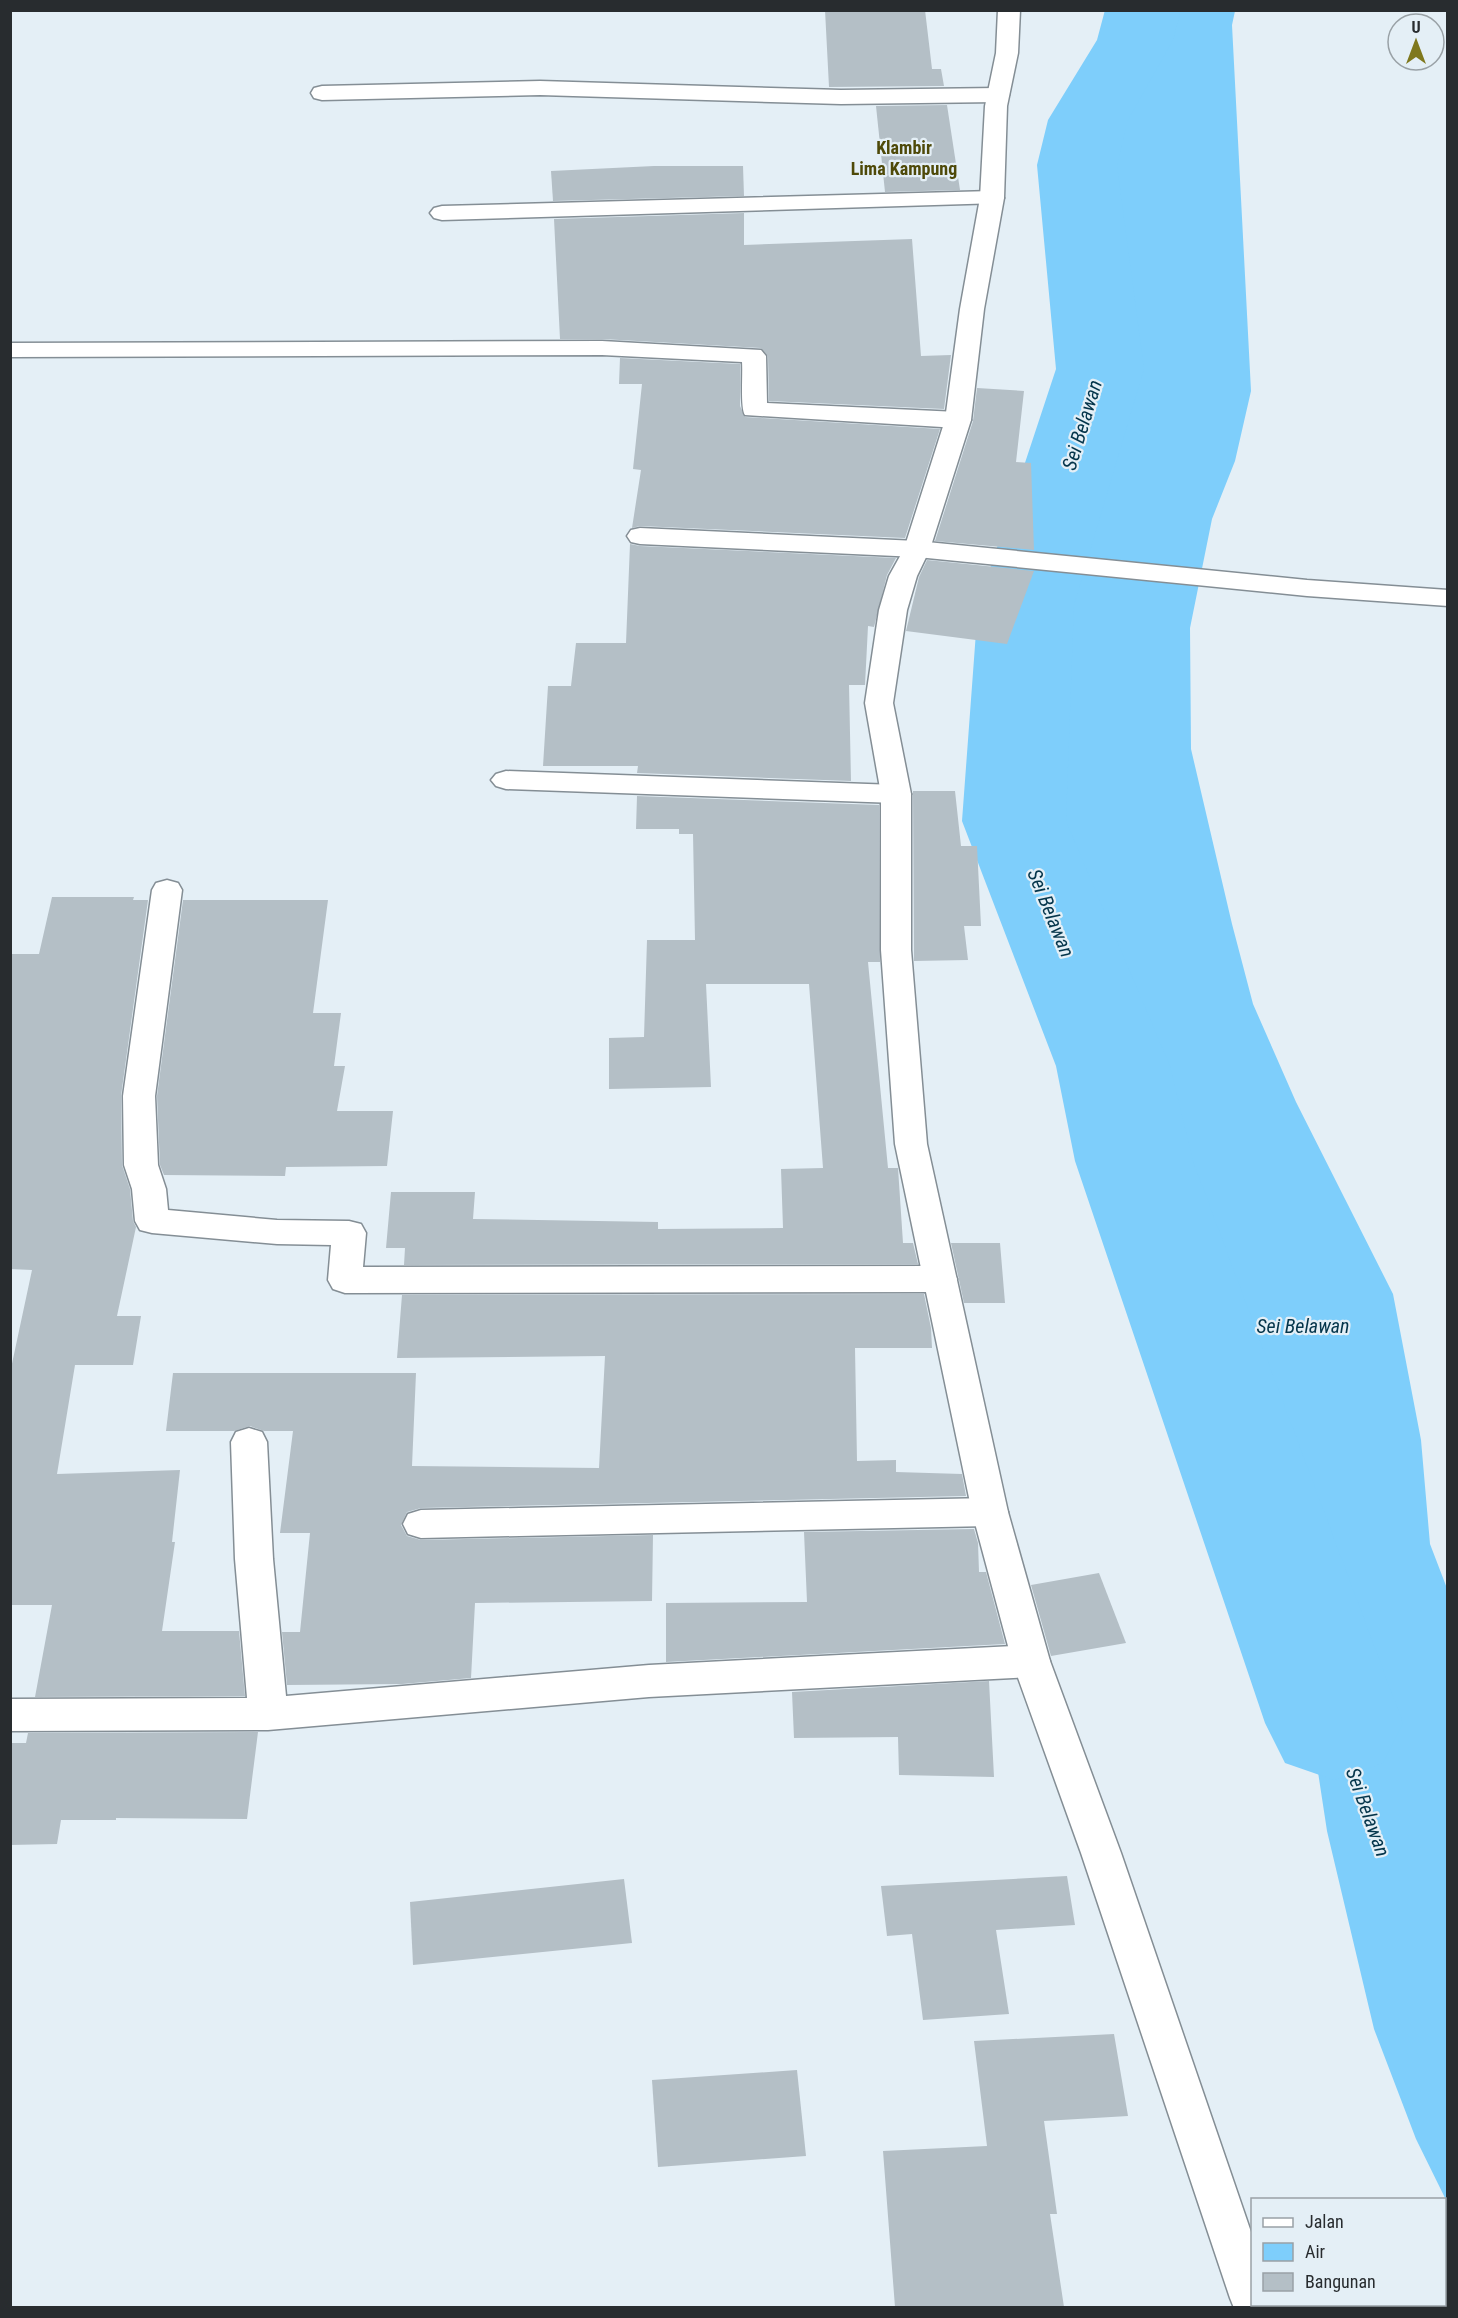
<svg xmlns="http://www.w3.org/2000/svg" width="1458" height="2318" font-family="'Roboto Condensed',sans-serif">
<style>
.water{fill:#7ecefb}
.lines{fill:none;stroke-linecap:round;stroke-linejoin:round}
.river{fill:#7ecefb;fill-rule:evenodd}
.building{fill:#b4bfc6}
.minor-casing{stroke:#848e95;stroke-width:3}
.tertiary-casing{stroke:#848e95;stroke-width:3}
.minor{fill:#fff;fill-rule:evenodd}
.tertiary{fill:#fff;fill-rule:evenodd}
.labels{text-anchor:middle;dominant-baseline:central;stroke-width:4.5;stroke-linejoin:round;paint-order:stroke}
.far-quarter-label{font-size:18px;font-weight:bold;fill:#4e4908;stroke:#e4eff6}
.water-label{font-size:20px;font-style:italic;fill:#04354b;stroke:#e4eff6}
</style>
<rect width="100%" height="100%" fill="#e4eff6"/>
<!-- water -->
<path class="water" d="M1131,11H1235L1232,25L1251,391L1235,461L1212,519L1190,628L1191,749L1232,924L1253,1004L1296,1102L1393,1294L1421,1440L1430,1544L1448,1591L1447,2202L1416,2139L1374,2029L1327,1831L1307,1700L1276,1554L1247,1455L1175,1240L1083,985L1054,783L1058,672L1096,467L1098,379L1105,300L1113,116Z"/>
<g class="lines">
<!-- river -->
<path class="river" d="M1105,10H1181L1173,40L1128,120L1117,165L1144,369L1074,605L1066,821L1170,1066L1193,1161L1403,1723L1383,1763L1334,1780L1285,1763L1265,1723L1075,1161L1056,1066L962,821L978,605L1056,369L1037,165L1048,120L1097,40Z"/>
</g>
<!-- building -->
<g class="building">
<path d="M825,10H925L932,69H941L944,86L829,87Z"/>
<path d="M947,105L960,190L885,192L876,106Z"/>
<path d="M654,166H743L744,196L553,201L551,171Z"/>
<path d="M744,213V245L912,239L921,356L951,355L944,409L769,401L768,356L761,348L602,339H560L554,219Z"/>
<path d="M620,358L740,364V406L745,417L940,429L905,538L640,526L632,528L641,470L633,469L642,384H619Z"/>
<path d="M977,388L1024,391L1016,462L1031,463L1034,550L935,541L973,421Z"/>
<path d="M630,544L640,546L896,558L887,575L874,627L868,626L865,685H849L851,781L637,773L638,766H543L548,686H571L576,643H626Z"/>
<path d="M927,560L1034,571L1007,644L906,631L919,577Z"/>
<path d="M913,791H955L961,846H977L981,926H964L968,960L914,961Z"/>
<path d="M637,796L879,805L880,962H868L888,1168H898L903,1243H913L918,1264L404,1265L405,1248H386L391,1192H475L473,1219L658,1222V1229L783,1228L781,1169L823,1168L809,984H706L711,1087L609,1089V1038L644,1037L647,940H695L693,834H679V829H636Z"/>
<path d="M52,897H134L133,900H148L121,1096L122,1165L130,1189L133,1221L136,1227L117,1316H141L133,1365H75L57,1474L180,1470L172,1542H175L162,1631H239L245,1696L35,1697L52,1605H10V1373L32,1270L10,1269V954H39Z"/>
<path d="M183,900H328L313,1013H341L334,1066H345L337,1111H393L387,1166L286,1167L285,1176L164,1175L160,1165L157,1096Z"/>
<path d="M951,1243H1000L1005,1303H964Z"/>
<path d="M924,1294L931,1328L932,1348H855L857,1461L896,1460V1472L962,1474L966,1496L421,1508L407,1512L401,1525L407,1536L421,1540L653,1535L652,1601L475,1603L471,1678L402,1684L287,1685L282,1632H300L310,1533H280L293,1431H264L250,1426L234,1431H166L173,1373H416L412,1466L599,1468L605,1356L397,1358L402,1295Z"/>
<path d="M974,1529L978,1543L979,1572H986L1005,1644L666,1662V1603L807,1602L804,1532Z"/>
<path d="M1099,1573L1126,1643L1051,1656L1031,1585Z"/>
<path d="M989,1681L994,1777L899,1775L898,1737L794,1738L792,1692Z"/>
<path d="M258,1732L247,1819L116,1818V1820H61L57,1844L10,1845V1743H26L28,1733Z"/>
<path d="M1067,1876L1075,1925L996,1930L1009,2014L923,2020L912,1934L887,1936L881,1886Z"/>
<path d="M624,1879L632,1943L413,1965L410,1902Z"/>
<path d="M1114,2034L1128,2116L1044,2121L1057,2214H1050L1064,2307H895L883,2151L987,2146L974,2041Z"/>
<path d="M797,2070L806,2156L658,2167L652,2080Z"/>
</g>
<g class="lines">
<!-- minor casing -->
<g class="minor-casing">
<g id="minor">
<path d="M540,81L841,90L998,88L1006,90L1009,95L1006,100L998,102L841,104L540,95L322,100L314,98L311,93L314,88L322,86Z"/>
<path d="M992,191L1000,193L1004,198L1000,203L442,220L434,218L430,213L434,208L442,206Z"/>
<path d="M602,341L761,350L766,356L767,403L958,412L967,415L971,420L967,425L958,428L745,415C740,408 743,374 742,362L602,355L10,357V343Z"/>
<path d="M640,528L917,541L1307,580L1448,590V606L1307,596L917,557L640,544L631,542L627,536L631,530Z"/>
<path d="M506,771L896,785L906,788L911,794L906,800L896,803L506,789L496,786L491,780L496,774Z"/>
<path d="M167,880L178,883L182,890L155,1096L158,1165L166,1189L168,1210L277,1220L349,1221L361,1224L366,1233L363,1267L940,1266L952,1270L957,1279L952,1288L940,1292L345,1293L333,1289L328,1280L331,1245L277,1244L152,1233L140,1230L135,1221L132,1189L124,1165L123,1096L152,890L156,883Z"/>
<path d="M249,1428L262,1432L267,1442L273,1559L286,1696L649,1665L1031,1645L1044,1650L1050,1661L1044,1672L1031,1677L649,1697L268,1730L10,1731V1699L247,1698L235,1559L231,1442L236,1432Z"/>
<path d="M990,1498L1003,1502L1008,1512L1003,1522L990,1526L421,1538L408,1534L403,1524L408,1514L421,1510Z"/>
</g>
</g>
<!-- tertiary casing -->
<g class="tertiary-casing">
<path id="tertiary" d="M998,10H1020L1018,53L1007,106L1004,198L984,309L971,420L930,549L917,576L907,610L893,703L911,794V950L927,1144L1008,1512L1050,1661L1121,1853L1252,2235V2304H1272L1270,2308H1234L1230,2298L1081,1853L1012,1661L972,1512L895,1144L881,950V794L865,703L879,610L889,576L904,549L945,420L960,309L980,198L985,106L996,53Z"/>
</g>
<!-- minor -->
<use href="#minor" class="minor"/>
<!-- tertiary -->
<use href="#tertiary" class="tertiary"/>
</g>
<g class="labels">
<!-- far-quarter labels -->
<g class="far-quarter-label">
<text x="904" y="147">Klambir<tspan x="904" dy="21">Lima Kampung</tspan></text>
</g>
<!-- water labels -->
<g class="water-label">
<text transform="translate(1082 425) rotate(-73)">Sei Belawan</text>
<text transform="translate(1051 913) rotate(68)">Sei Belawan</text>
<text x="1303" y="1326">Sei Belawan</text>
<text transform="translate(1368 1812) rotate(70)">Sei Belawan</text>
</g>
</g>
<!-- border -->
<rect width="1458" height="2318" fill="none" stroke="#282c2f" stroke-width="24"/>
<!-- legend -->
<rect x="1251" y="2198" width="195" height="108" fill="#e4eff6" stroke="#99a1a6" stroke-width="1.5"/>
<rect x="1263" y="2218" width="30" height="9" fill="#ffffff" stroke="#99a1a6" stroke-width="1.5"/>
<text x="1305" y="2228" font-size="18" fill="#282c2f">Jalan</text>
<rect x="1263" y="2243" width="30" height="18" fill="#7ecefb" stroke="#99a1a6" stroke-width="1.5"/>
<text x="1305" y="2258" font-size="18" fill="#282c2f">Air</text>
<rect x="1263" y="2273" width="30" height="18" fill="#b4bfc6" stroke="#99a1a6" stroke-width="1.5"/>
<text x="1305" y="2288" font-size="18" fill="#282c2f">Bangunan</text>
<!-- north arrow -->
<g transform="translate(1416 42)"><circle r="28" fill="#e4eff6" stroke="#99a1a6" stroke-width="1.5"/>
<path d="M0-4.5L10 22L0 15L-10 22Z" fill="#7f781d"/>
<text y="-9" font-size="16" font-weight="bold" text-anchor="middle" fill="#282c2f">U</text>
</g>
</svg>
